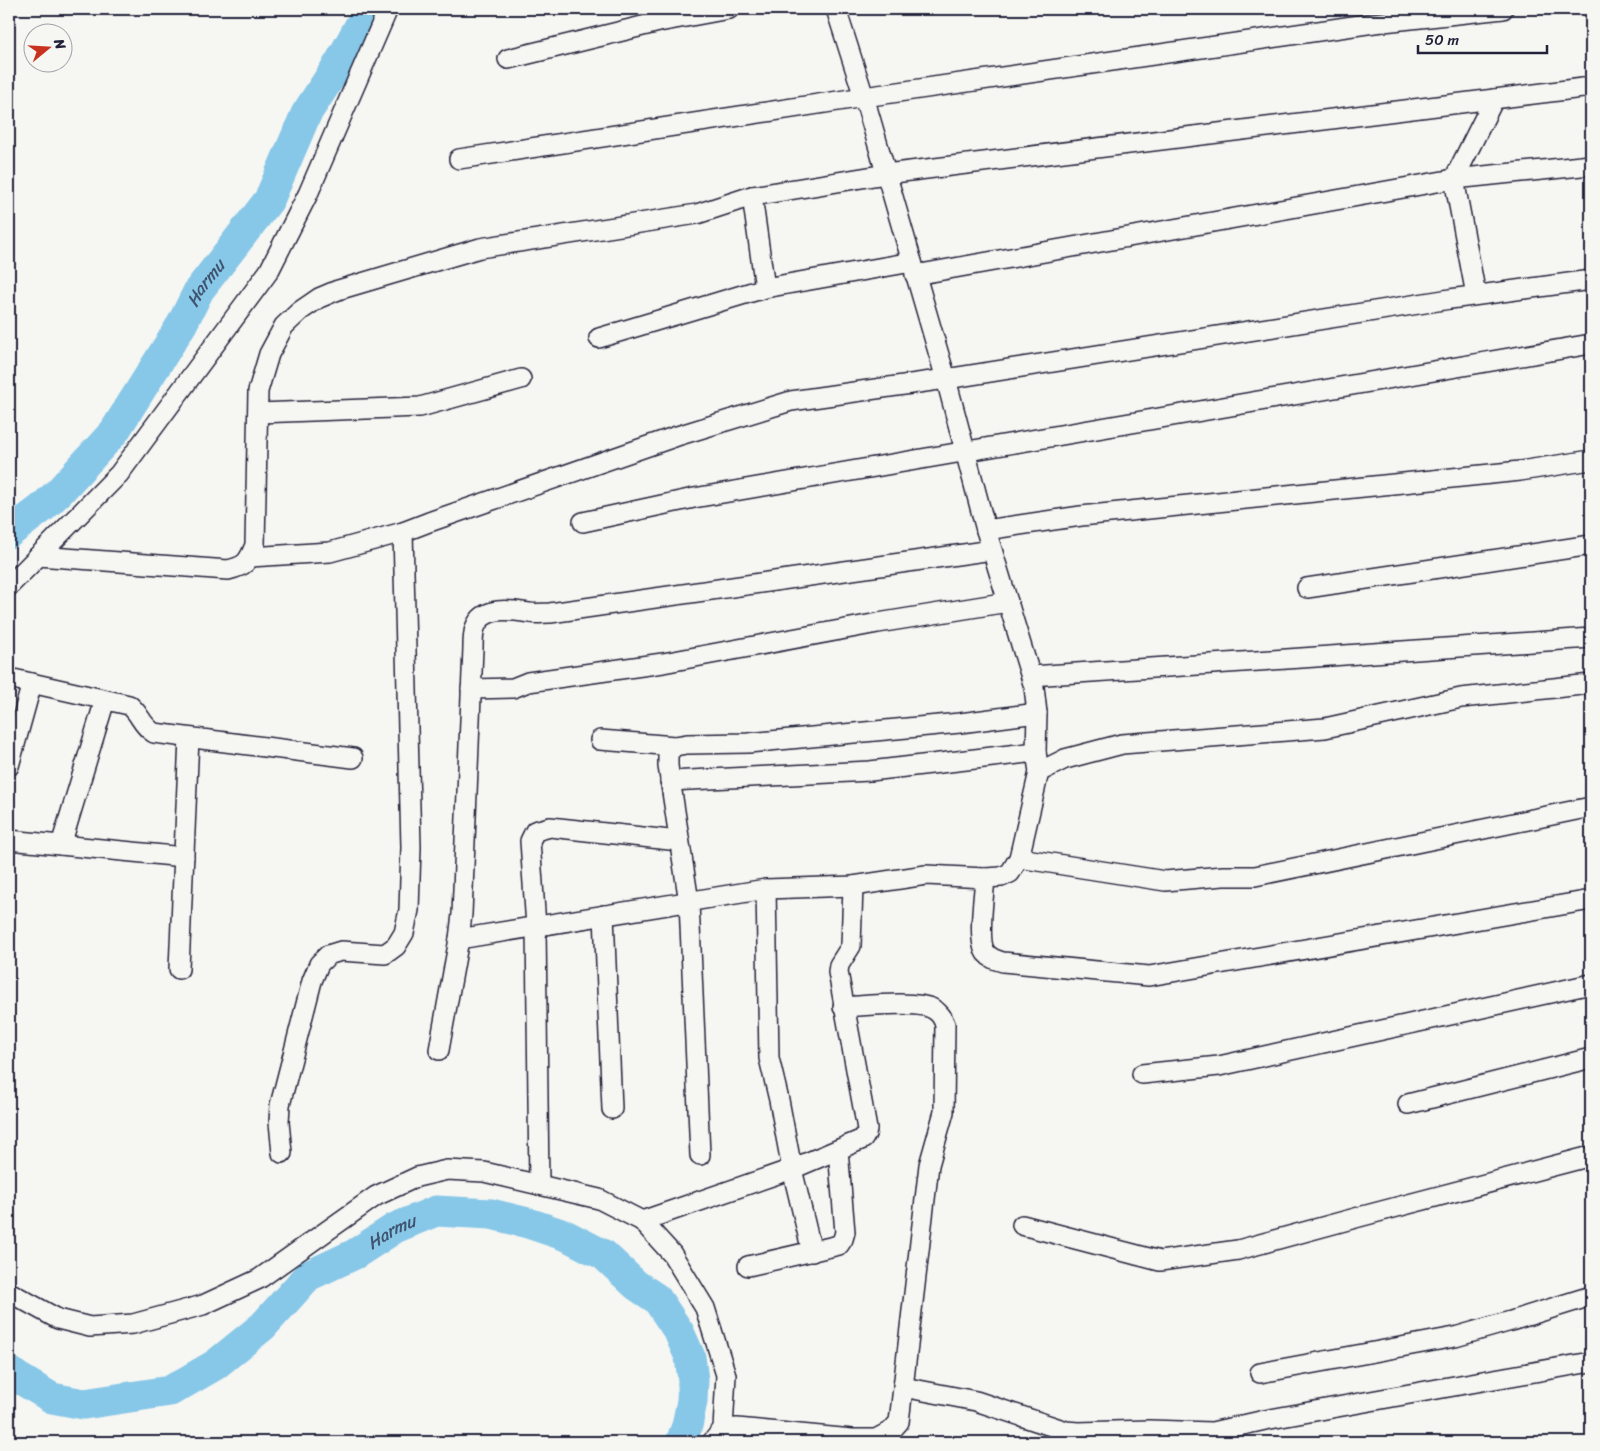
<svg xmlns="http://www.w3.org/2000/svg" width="1600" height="1451" font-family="Sriracha,sans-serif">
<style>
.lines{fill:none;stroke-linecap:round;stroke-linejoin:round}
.river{stroke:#87c7e8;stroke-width:31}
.street-casing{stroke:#22223b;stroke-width:22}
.street{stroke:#f6f6f2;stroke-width:19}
.labels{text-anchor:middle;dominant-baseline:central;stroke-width:4;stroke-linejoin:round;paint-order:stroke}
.water-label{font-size:18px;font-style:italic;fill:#40546f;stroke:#f6f6f2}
</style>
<rect width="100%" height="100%" fill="#f6f6f2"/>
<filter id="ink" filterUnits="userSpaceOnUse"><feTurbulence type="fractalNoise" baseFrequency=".02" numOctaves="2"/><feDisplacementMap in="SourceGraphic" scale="10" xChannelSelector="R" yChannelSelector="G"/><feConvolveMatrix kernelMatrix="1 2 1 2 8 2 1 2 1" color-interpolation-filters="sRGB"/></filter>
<g filter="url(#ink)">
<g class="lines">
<!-- river -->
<g class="river">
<path id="s1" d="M9,533L42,508L59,492L114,432L182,324L199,290L269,200L306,114L340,62L369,9"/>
<path id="s2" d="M9,1371L17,1377L52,1398L84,1404L170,1391L215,1365L263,1326L308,1276L355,1254L395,1228L436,1211L491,1214L528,1223L567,1236L604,1255L636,1285L657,1299L679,1332L690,1357L693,1380L692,1401L687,1426L681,1442"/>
</g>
<!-- street casing -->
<g class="street-casing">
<g id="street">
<path d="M836,9L864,97L946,379L986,530L1034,687L1037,713L1036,752L1039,772L1019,858L1010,873L1001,877L985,878C984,894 977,942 986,953C991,959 996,960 1003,962L1149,976L1591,900"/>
<path d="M508,59L659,22L729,9"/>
<path d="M459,159L864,97L1374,23L1503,9"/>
<path d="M752,196L765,288"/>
<path d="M915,275L1454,179L1591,165"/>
<path d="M1476,295L1454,179L1494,99"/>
<path d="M599,338L765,288L912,262"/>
<path d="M258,413L420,407L521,379"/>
<path d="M583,522L694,498L1591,344"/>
<path d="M986,530L1081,516L1520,471L1591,460"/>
<path d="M38,556L228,570C245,566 248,563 255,545L258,391L269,354L284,326L300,311L319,298L338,290L480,248L697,214L752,196L886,174L1591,87"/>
<path d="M250,557L330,552L403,532L429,522L677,436L791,401L946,379L1450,299L1591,280"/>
<path d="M9,586L119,474L269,271L308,194L388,9"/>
<path d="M1307,588L1591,545"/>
<path d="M1031,676C1218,665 1404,650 1591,638"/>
<path d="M9,678L129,705C141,714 140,724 154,733L353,758"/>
<path d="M471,689L513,688L528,682L663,663L878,623L1008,602"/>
<path d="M600,740L675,746"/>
<path d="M9,766L32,683"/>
<path d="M1039,772L1065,759L1122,744L1325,728L1461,698L1591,684"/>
<path d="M670,781L870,771L1036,752"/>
<path d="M9,840L184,857"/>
<path d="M61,845L105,700"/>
<path d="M1019,858L1165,881L1223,876H1255L1591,807"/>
<path d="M766,889L769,1058L779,1100L792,1169L812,1252"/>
<path d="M604,915L612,1109"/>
<path d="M459,939L766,889L853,886L926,875L985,878"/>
<path d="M179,969L189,738"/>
<path d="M439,1050L459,939L462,914L473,648C473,642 473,634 475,628C483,605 511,610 530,613C536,614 543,613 550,613L992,550"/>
<path d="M1142,1074L1219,1066L1591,984"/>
<path d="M1408,1104L1591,1058"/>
<path d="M282,1153L279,1122L280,1105L312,981L319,964L328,955L341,951L385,954L396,946L404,933L409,910L411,847L403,532"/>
<path d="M700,1155L689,902L668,766V753L675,746L687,744L748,743L960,723L1037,713"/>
<path d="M539,1185L536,926L530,841L535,831L550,827L679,841"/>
<path d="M642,1221L792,1169L863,1139L866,1134L867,1129L838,972L839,965L851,946L853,886"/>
<path d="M1022,1225L1160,1261L1238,1250L1359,1217L1591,1156"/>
<path d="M748,1266L839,1245L843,1239L845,1232L838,1150"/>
<path d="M9,1292L58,1319L90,1327L133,1324L203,1305L259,1279L376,1196L417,1177L447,1170L484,1172L599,1199L642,1221L672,1254L705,1308L726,1375L723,1429"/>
<path d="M1260,1373L1455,1337L1511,1321L1591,1296"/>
<path d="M903,1387L976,1401L1066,1431L1078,1432L1149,1430L1212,1432L1265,1420L1454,1386L1591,1362"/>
<path d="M712,1442L723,1429L737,1428L852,1439H876L891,1431L899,1422L929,1165L944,1112L945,1024C942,1017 940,1013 933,1009C916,1000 865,1006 843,1007"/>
</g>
</g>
<!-- street -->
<use href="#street" class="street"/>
</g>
</g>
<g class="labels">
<!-- water labels -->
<g class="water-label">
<text stroke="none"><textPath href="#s1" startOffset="321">Harmu</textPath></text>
<text stroke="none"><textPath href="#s2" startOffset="446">Harmu</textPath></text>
</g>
</g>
<!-- margin -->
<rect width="1600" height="1451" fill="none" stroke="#f6f6f2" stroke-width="30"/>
<rect x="15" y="15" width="1570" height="1421" fill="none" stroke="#22223b" stroke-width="2" filter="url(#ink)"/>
<!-- north arrow -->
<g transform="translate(48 48) rotate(72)"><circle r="24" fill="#f6f6f2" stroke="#a1a1a9"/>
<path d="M0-4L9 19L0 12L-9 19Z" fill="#c8321e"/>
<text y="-8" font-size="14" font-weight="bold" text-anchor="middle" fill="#22223b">N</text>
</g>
<!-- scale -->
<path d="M1418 45v8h129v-8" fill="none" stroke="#22223b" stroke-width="2.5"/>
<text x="1425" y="45" font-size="15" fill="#22223b" stroke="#f6f6f2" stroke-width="4" paint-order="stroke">50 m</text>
</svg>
